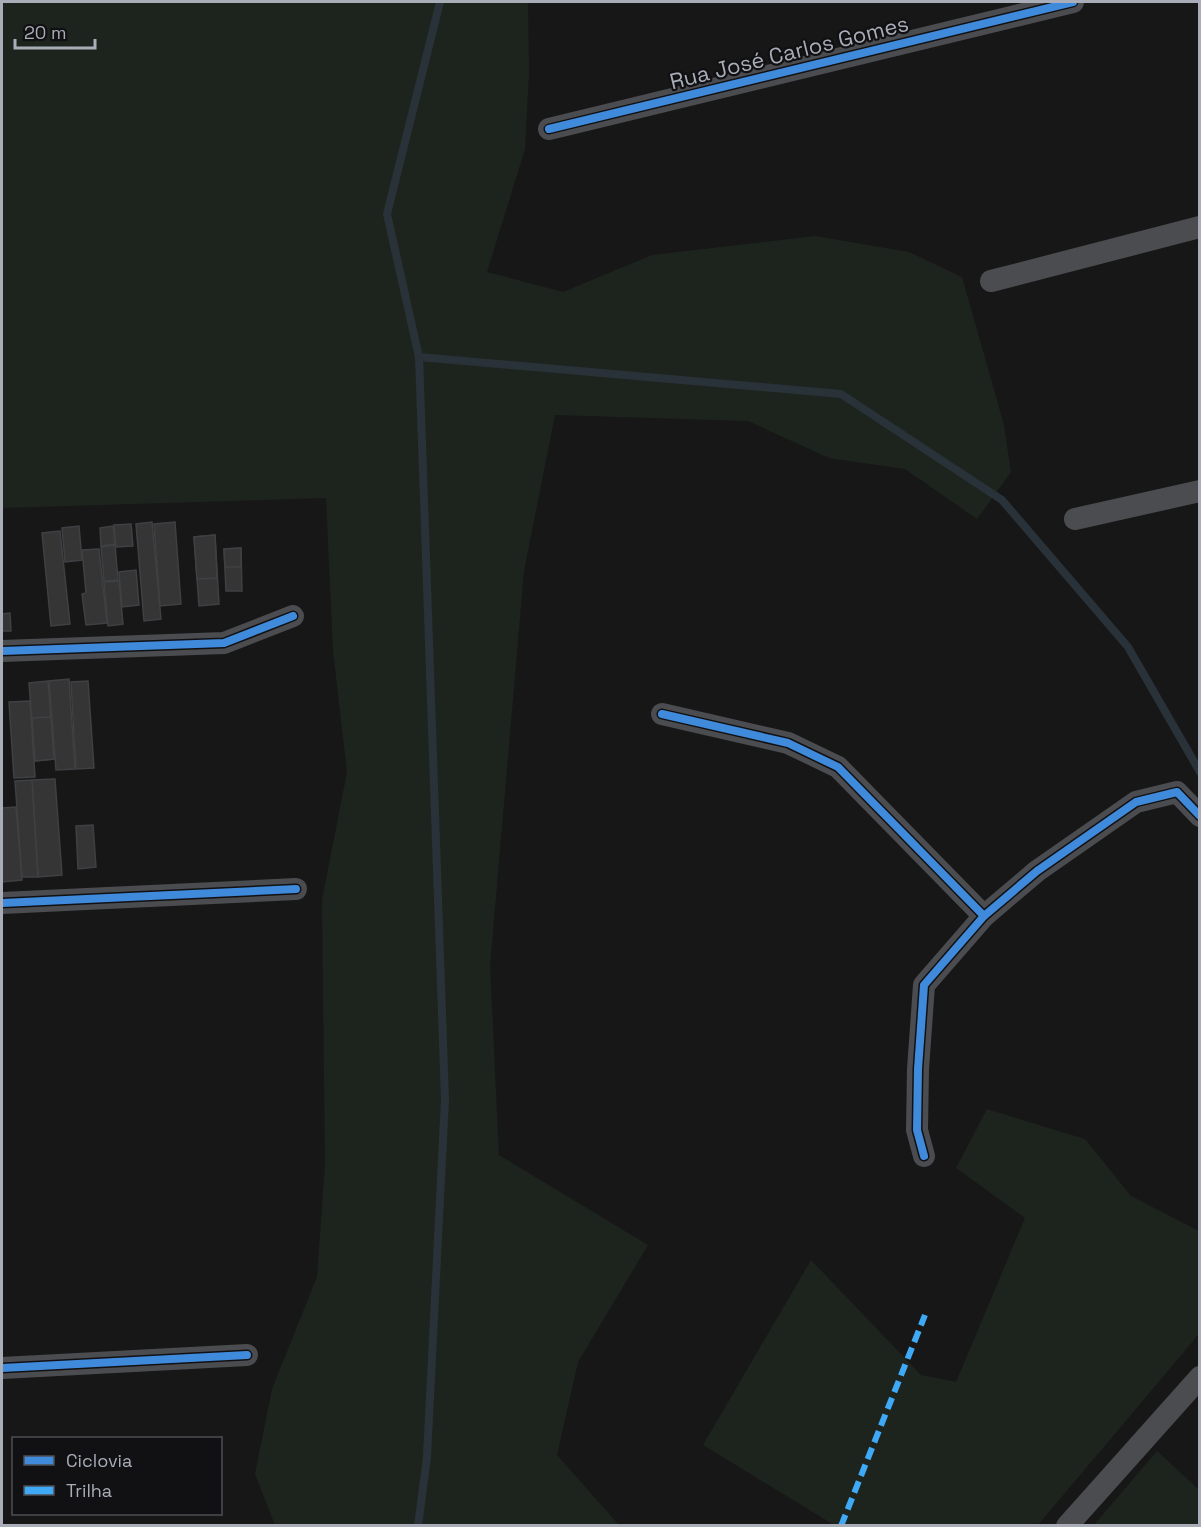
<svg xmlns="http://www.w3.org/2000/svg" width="1201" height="1527" font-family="'Space Grotesk',sans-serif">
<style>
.green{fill:#1d241e}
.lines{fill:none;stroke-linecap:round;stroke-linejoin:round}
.stream{stroke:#2a3239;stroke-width:8}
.building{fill:#353536;stroke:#3f4043;stroke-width:1.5}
.minor{stroke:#4b4c50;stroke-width:22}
.quiet{stroke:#3fa9f5;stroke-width:6;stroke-dasharray:12 6;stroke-linecap:butt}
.cycleway-casing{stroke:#111113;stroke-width:11}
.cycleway{stroke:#408adc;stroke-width:8}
.labels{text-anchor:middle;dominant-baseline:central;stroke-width:4.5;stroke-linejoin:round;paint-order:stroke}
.street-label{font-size:22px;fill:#a8adb8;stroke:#111113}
</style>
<rect width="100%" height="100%" fill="#171717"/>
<!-- green -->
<g class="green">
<path d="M2,2H528L529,73L525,149L487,272L563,292L652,255L815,236L909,252L962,277L1004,425L1011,472L977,519L905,469L829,458L748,421L555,415L524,571L490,966L499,1155L648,1245L578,1362L557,1455L619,1525H275L255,1474L272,1389L317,1277L325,1165L322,900L347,772L333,651L326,498L2,508Z"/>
<path d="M987,1109L1085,1139L1131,1196L1199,1231V1334L1038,1525H834L703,1445L811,1260L921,1375L956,1382L1025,1218L956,1168Z"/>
<path d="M1157,1451L1199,1490V1525H1094Z"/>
</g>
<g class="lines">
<!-- stream -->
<g class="stream">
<path d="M419,357L841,394L1002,500L1128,647L1200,772"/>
<path d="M418,1526L427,1457L445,1099L419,357L387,214L440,2"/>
</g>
</g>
<!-- building -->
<g class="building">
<path d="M152,522L161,619L144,621L136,524Z"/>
<path d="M175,522L181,604L160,606L154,524Z"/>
<path d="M131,524L133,546L116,547L114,525Z"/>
<path d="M79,526L82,560L65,562L62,528Z"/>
<path d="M113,526L115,544L101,546L100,528Z"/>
<path d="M60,531L70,624L51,626L42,533Z"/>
<path d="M215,535L219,604L199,606L194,537Z"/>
<path d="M215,535L217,578L197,579L194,537Z"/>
<path d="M115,545L118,580L104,581L101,547Z"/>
<path d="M241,548L242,591H226L224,549Z"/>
<path d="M241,548V567H225L224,549Z"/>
<path d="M99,549L107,623L86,625L82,594L86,593L82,550Z"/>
<path d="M136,570L139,605L122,607L119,572Z"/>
<path d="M119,581L123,624L108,626L104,582Z"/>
<path d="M10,613L11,631H2V614Z"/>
<path d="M69,679L75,769L56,770L49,681Z"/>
<path d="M48,681L54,759L35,761L29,683Z"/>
<path d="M88,681L94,768L76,769L71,682Z"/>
<path d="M30,701L35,777L14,778L9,702Z"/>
<path d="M51,717L54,759L35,761L32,718Z"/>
<path d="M55,779L62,875L38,877L32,780Z"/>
<path d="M32,780L38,877H22L15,781Z"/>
<path d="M16,807L22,880L2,882V808Z"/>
<path d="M93,825L96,867L78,869L76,826Z"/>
</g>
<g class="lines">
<!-- minor -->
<g class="minor">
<path d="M549,129L1073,2"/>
<path d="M991,281L1200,227"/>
<path d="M1075,519L1200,491"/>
<path d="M2,651L224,643L293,616"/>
<path d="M662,714L788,743L838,767L984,916"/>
<path d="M2,903L296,889"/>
<path d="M924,1156L917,1130L918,1069L924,985L984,916L1037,871L1136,802L1177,792L1200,816"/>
<path d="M2,1368L247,1355"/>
<path d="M1067,1526L1200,1377"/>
</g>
<!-- quiet -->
<path class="quiet" d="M841,1526L925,1315"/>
<!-- cycleway casing -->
<g class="cycleway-casing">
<g id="cycleway">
<path d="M549,129L1073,2"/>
<path d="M2,651L224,643L293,616"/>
<path d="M662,714L788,743L838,767L984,916"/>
<path d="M2,903L296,889"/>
<path d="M924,1156L917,1130L918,1069L924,985L984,916L1037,871L1136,802L1177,792L1200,816"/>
<path d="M2,1368L247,1355"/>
</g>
</g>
<!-- cycleway -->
<use href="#cycleway" class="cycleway"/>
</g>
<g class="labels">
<!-- street labels -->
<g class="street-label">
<text transform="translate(789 52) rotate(-14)">Rua José Carlos Gomes</text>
</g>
</g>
<!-- border -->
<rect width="1201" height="1527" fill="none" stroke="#a8adb8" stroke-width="6"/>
<!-- legend -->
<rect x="12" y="1437" width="210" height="78" fill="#111113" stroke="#4d4f55" stroke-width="1.5"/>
<rect x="24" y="1456" width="30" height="9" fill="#408adc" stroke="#4d4f55" stroke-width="1.5"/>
<text x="66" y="1467" font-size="18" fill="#a8adb8">Ciclovia</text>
<rect x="24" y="1486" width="30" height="9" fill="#3fa9f5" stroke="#4d4f55" stroke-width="1.5"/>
<text x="66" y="1497" font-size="18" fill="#a8adb8">Trilha</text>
<!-- scale -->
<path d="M15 39v9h80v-9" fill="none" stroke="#a8adb8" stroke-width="3"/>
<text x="24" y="39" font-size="18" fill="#a8adb8" stroke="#111113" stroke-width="4.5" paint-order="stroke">20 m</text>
</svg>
